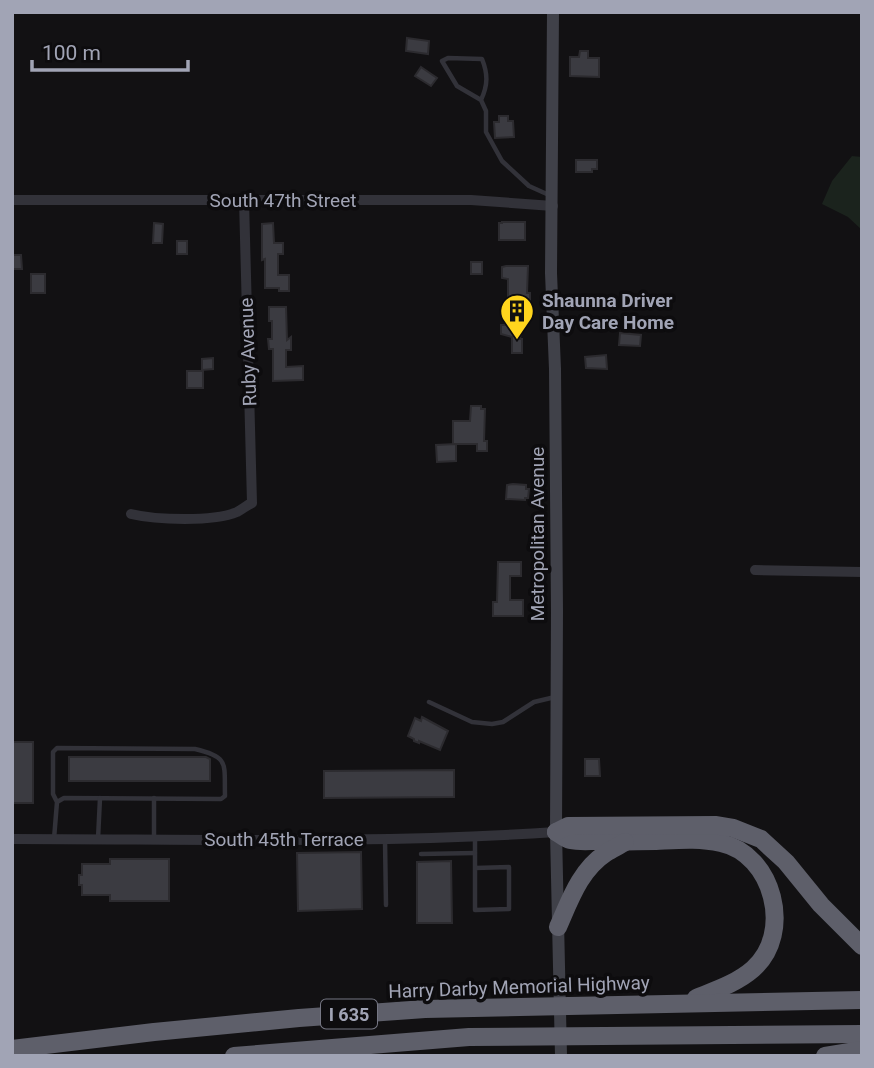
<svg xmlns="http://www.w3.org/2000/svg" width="874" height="1068" font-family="Roboto,sans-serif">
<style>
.green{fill:#1b231d}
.building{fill:#3b3b41;stroke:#2c2b2f;stroke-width:2}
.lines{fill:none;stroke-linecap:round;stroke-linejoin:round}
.lane{stroke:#323239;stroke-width:4.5}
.street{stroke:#323239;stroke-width:10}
.secondary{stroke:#404149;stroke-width:12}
.highway{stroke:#5e5f6a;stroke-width:18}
.labels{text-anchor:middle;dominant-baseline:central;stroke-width:7;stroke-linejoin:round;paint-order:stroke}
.shield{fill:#0d0c0e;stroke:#757683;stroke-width:2}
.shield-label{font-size:18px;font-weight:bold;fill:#a1a4b5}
.street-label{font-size:19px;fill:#a1a4b5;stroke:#0d0c0e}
.poi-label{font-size:19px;font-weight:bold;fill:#a1a4b5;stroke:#0d0c0e;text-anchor:start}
</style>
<rect width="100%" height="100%" fill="#121113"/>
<!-- green -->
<path class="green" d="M852,156L862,157V230L848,217L822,204L832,181Z"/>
<!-- building -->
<g class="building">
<path d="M407,38L429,41L428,54L406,51Z"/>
<path d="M580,51H588V58H599V77L570,76V57H579Z"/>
<path d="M421,67L437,78L431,86L415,76Z"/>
<path d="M499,116H508V121H513L514,137L495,138L494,122H499Z"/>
<path d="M576,160H597V169H592V172H576Z"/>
<path d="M502,222H525V240H499V223H502Z"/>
<path d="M154,223L163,224L162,243H153Z"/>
<path d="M273,223L274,243H283V254H278V275H289V291H279V288H265V259L262,260V224Z"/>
<rect x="177" y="241" width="10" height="13"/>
<path d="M12,255H21L22,269H12Z"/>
<rect x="471" y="262" width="11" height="12"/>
<path d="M506,266H528L527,293H530V305H518V332H521L520,339H522V353H512V337L501,334V325H505L504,308H508V279L502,278V267Z"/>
<rect x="31" y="274" width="14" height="19"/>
<path d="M269,307H286L287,340L291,337V350H286V367L303,366V380L273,381V349H269L268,339H272V321H269Z"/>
<path d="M620,333L641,335L640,346L619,345Z"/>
<path d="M606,355L607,369L586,368L585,357Z"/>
<path d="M213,358V369L202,370V359Z"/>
<rect x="187" y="371" width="16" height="17"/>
<path d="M471,406H481V409H485L484,441H487V451H477V444H453V421H470Z"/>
<path d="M456,444V461L437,462L436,445Z"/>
<path d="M513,484L526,485V489H529L528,498H525V500L506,499L507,485Z"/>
<path d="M498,562H521V576H510V600H523V616H493V602H497Z"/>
<path d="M422,717L448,731L440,750L419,741V743L414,741V739L408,736L415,718L421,721Z"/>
<rect x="12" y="742" width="21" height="61"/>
<path d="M69,757H206L210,759V781H69Z"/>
<path d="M585,759H599L600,776H585Z"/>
<path d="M454,770V797L324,798V771Z"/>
<path d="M361,852L362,909L298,911L297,853Z"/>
<path d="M110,859H169V901H110V895H82V885H79V875H82V864H110Z"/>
<path d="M451,861L452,923H417V862Z"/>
</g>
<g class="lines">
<!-- lane -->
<g class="lane">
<path d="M481,100C488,85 488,74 482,59L448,58L442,61L457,86L481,100L486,111V132L502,161L529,186L549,195"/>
<path d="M429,702L472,722L492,724L503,722L534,702L555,697"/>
<path d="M154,798V839"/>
<path d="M475,838V910L509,909V867L475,868"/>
<path d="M54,839L57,802L64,798L221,799L225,796C224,764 230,757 195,749L57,748L53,752V794L57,802"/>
<path d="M98,839L100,798"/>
<path d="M385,840L386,905"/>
<path d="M421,854L475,853"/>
</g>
<!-- street -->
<g class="street">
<path d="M12,200H471L553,206"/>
<path d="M131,514C156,520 214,522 237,512C243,509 247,505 252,503L244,200"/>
<path d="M755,570L862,572"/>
<path d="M12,839C193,839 375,844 556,832"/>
</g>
<!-- secondary -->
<path class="secondary" d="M553,12L551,273L555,369L557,611L556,832L561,1056"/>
<!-- highway -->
<g class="highway">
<path d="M556,832C561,835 565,839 570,840C579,842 589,841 597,841C617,842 637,841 656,841C678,840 699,838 721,843C773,854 794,933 753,969C737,983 716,990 696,998"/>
<path d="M556,832L568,826L715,825L733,828L761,839L786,862L821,905L862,946"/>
<path d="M558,927C570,900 580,870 606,853C612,849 619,846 625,842"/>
<path d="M12,1049L154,1032L299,1018L425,1009L862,1000"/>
<path d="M234,1056L469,1037L862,1034"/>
<path d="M825,1056L862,1050"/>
</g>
</g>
<!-- icons -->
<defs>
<g id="building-pin" transform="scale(1.75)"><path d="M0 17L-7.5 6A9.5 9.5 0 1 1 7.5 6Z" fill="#ffd51d" stroke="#0d0c0e"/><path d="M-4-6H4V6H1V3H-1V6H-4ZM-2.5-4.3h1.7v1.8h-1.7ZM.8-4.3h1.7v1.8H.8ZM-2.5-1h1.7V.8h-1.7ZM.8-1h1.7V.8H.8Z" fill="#111"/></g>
</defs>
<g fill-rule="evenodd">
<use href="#building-pin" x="517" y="311"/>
</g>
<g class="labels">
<!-- shield labels -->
<rect class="shield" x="321" y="999.5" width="56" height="29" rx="5"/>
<g class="shield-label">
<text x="349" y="1014">I 635</text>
</g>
<!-- street labels -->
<g class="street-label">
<text x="283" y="200">South 47th Street</text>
<text transform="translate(248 352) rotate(-92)">Ruby Avenue</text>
<text transform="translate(537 534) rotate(-90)">Metropolitan Avenue</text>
<text x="284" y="839">South 45th Terrace</text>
<text transform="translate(519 987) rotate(-2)">Harry Darby Memorial Highway</text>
</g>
<!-- poi labels -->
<g class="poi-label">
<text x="542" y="300">Shaunna Driver<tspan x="542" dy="22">Day Care Home</tspan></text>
</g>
</g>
<!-- border -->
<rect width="874" height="1068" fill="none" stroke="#a1a4b5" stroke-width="28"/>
<!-- scale -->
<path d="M32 60v10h156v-10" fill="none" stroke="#a1a4b5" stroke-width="3.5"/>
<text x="42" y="60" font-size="21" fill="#a1a4b5" stroke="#0d0c0e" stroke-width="5" paint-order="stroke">100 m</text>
</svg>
